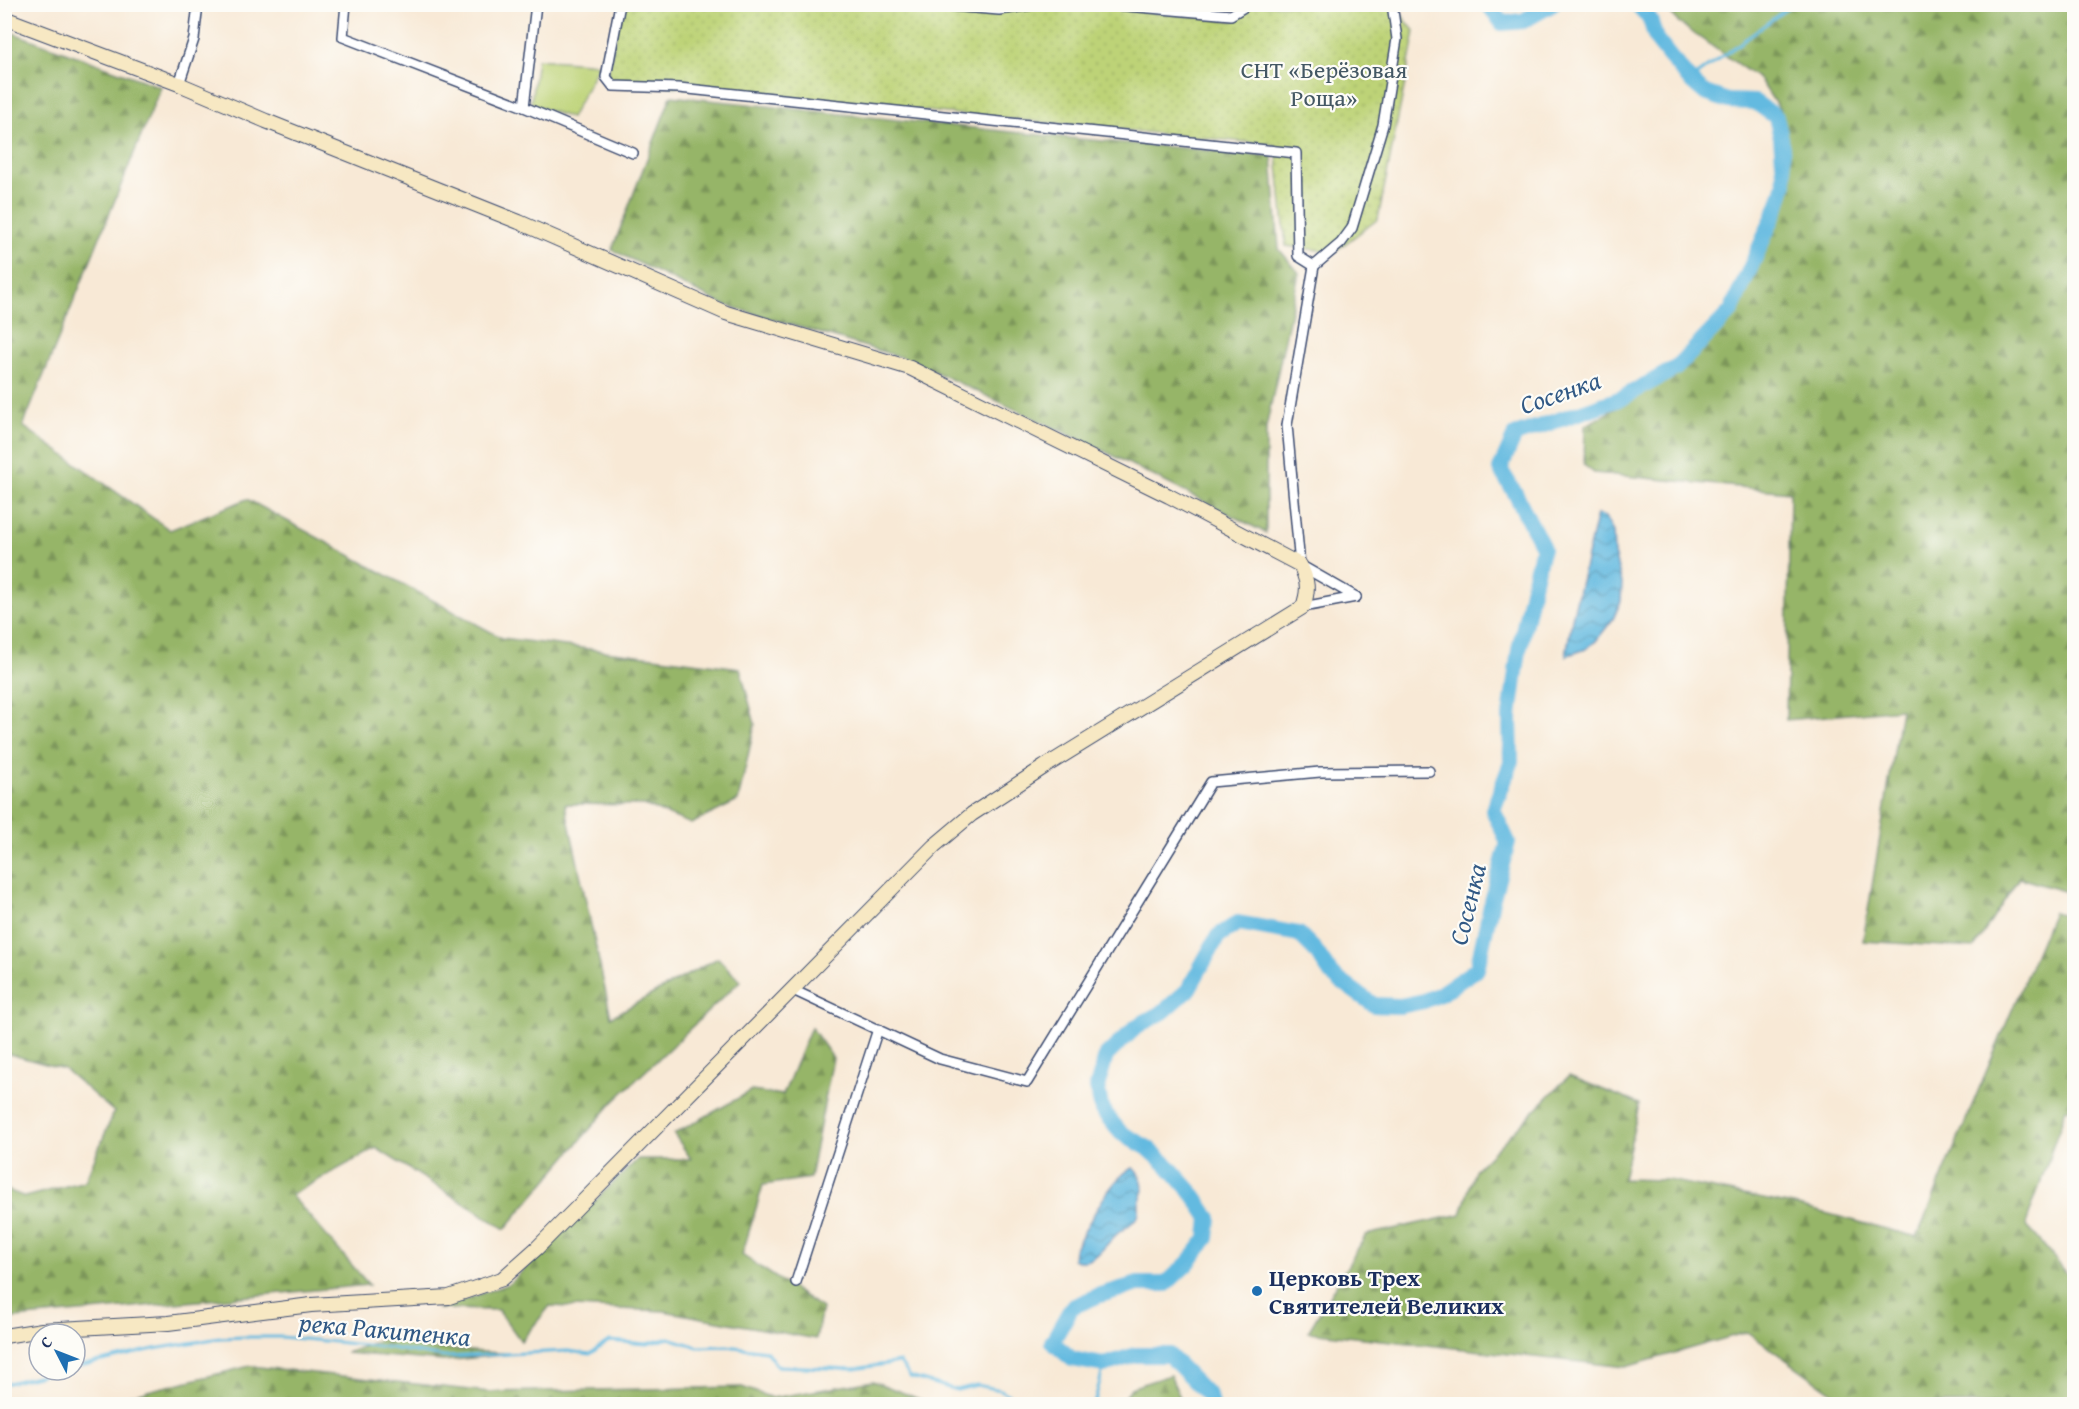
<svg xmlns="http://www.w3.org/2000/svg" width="2079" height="1409" font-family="'Gentium Book Plus',serif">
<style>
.green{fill:#bdd377;stroke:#6c816a;stroke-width:1.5}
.forest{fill:url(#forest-firs);stroke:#587263;stroke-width:1.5}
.garden{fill:url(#garden-dots);stroke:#6c816a;stroke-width:1.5}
.water{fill:url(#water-waves);stroke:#3f749f;stroke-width:1.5}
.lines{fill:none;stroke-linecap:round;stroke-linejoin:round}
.stream{stroke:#63bae0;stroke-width:3}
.river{stroke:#63bae0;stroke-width:16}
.street-casing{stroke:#3c4b70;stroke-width:12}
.secondary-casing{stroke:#3c4b70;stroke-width:16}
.street{stroke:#fff;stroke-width:9}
.secondary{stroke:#f7e8c3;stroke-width:14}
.poi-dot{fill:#1f6fb2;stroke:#fdfcf7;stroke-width:2}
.labels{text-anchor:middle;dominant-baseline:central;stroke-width:4.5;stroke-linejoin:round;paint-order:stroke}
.park-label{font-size:24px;fill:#445864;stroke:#fdfcf7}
.poi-label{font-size:24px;font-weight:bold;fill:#1b2f5e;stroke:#fdfcf7;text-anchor:start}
.water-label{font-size:26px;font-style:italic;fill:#315985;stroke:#fdfcf7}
</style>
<defs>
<pattern id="forest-firs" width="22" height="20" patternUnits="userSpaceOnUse" patternTransform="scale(1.5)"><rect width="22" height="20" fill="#96b568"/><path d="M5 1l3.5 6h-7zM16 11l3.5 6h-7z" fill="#7a9459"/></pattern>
<pattern id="garden-dots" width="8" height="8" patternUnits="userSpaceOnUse" patternTransform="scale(1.5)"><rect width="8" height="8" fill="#bdd377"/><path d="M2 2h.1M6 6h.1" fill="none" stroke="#a2b569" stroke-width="1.8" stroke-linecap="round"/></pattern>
<pattern id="water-waves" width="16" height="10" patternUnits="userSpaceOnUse" patternTransform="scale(1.5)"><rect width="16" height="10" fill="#63bae0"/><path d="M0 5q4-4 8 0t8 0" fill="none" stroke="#5198b9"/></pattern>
</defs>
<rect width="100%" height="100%" fill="#fdfcf7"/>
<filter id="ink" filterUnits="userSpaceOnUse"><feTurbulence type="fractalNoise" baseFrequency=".0167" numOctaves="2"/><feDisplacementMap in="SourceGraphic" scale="12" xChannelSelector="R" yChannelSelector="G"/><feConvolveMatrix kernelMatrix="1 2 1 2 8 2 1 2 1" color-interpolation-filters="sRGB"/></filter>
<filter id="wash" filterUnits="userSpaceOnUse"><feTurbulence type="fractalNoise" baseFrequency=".008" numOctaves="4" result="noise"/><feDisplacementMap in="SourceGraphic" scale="24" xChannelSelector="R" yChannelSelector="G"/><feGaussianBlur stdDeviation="1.35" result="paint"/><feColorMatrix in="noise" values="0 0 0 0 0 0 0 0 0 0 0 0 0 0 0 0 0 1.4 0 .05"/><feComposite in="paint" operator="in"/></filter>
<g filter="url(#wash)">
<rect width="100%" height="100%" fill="#f8e9d6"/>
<!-- green -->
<path class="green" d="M537,59L599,64L571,118L536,106L531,102Z"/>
<!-- forest -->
<g class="forest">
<path d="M1662,5H2074V894L2019,878L1974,948L1863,941L1901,709L1786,720L1790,492L1594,473L1584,465L1585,426L1678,372L1721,328L1734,311L1787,186L1789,179L1781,112L1760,80L1679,23Z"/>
<path d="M5,30L161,87L23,426L170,530L247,499L502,638L740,668L755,724L738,801L691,824L644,805L565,804L611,1017L718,958L740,981L612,1103L505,1229L376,1148L291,1195L369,1285L5,1319V1189L25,1197L85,1181L114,1112L64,1069L5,1053Z"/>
<path d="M671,96L1069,138L1272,156L1279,249L1299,273L1266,428V533L1108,453L910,360L722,304L612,250Z"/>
<path d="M2053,912L2074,917V1110L2066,1109L2026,1224L2074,1282V1404H1840V1398L1747,1332L1626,1367L1308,1332L1366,1235L1461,1214L1475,1170L1569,1076L1639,1104L1623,1179L1669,1180L1798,1206L1917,1237Z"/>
<path d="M811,1027L833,1058L810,1178L763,1185L742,1255L822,1308L816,1339L664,1311L550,1306L521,1341L498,1310L437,1309L509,1284L638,1159H691L674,1134L751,1091L783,1095Z"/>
<path d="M391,1336L429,1348L512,1354L443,1361L346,1353Z"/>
<path d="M250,1366L489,1392L742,1387L772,1398L873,1381L932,1404H94Z"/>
<path d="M1170,1375L1183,1404H1121L1131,1388Z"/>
</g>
<!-- garden -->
<path class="garden" d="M927,4L1013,10L1073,4L1233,21L1249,8L1257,5L1393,4L1415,32L1378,219L1334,252L1286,246L1276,145L617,81L607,77L622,5Z"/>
<!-- water -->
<g class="water">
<path d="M1597,514L1605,517L1613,532L1614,554L1622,583L1621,601L1613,619L1596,641L1586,649L1566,656L1572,619Z"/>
<path d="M1133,1168L1139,1173L1144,1190C1143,1194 1140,1199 1139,1203C1138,1208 1141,1211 1138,1216C1134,1224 1123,1228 1117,1234C1104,1245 1093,1269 1073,1259L1074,1250C1086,1229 1111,1176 1133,1168Z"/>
</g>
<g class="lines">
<!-- stream -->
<g class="stream">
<path d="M1690,80L1793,4"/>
<path d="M75,1367L154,1349L220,1338L245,1337H281L325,1341L385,1347L444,1357L568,1351L590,1354L609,1341L647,1344L669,1338L698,1347L727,1346L766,1351L777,1366L854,1369L900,1362L910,1377L957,1390L977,1385L1001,1390L1024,1404"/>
<path d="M4,1384L62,1370"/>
<path d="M1094,1404L1104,1365"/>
</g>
<!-- river -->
<g class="river">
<path d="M1488,4L1502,23L1523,21L1553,4"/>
<path d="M1212,1404L1208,1395L1169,1355H1135L1104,1365L1072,1359L1052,1342L1072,1307L1100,1295L1138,1284H1166L1188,1263L1207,1238L1209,1218L1193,1194L1170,1168L1148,1148L1121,1133L1102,1110L1097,1087L1106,1056L1137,1026L1163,1012L1188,990L1218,936L1238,923L1299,934L1315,950L1332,975L1374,1005L1400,1006L1424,1001L1440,994L1477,969L1491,905L1508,842L1493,810L1511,763L1510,716L1519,650L1536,572L1543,548L1515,493L1500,469L1515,435L1622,398L1676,368L1731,311L1778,206L1785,183L1781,138L1776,117L1755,102L1728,101L1705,93L1690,80L1670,57L1656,39L1650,19L1637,4"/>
</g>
</g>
</g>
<g filter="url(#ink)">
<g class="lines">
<!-- street casing -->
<g class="street-casing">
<g id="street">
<path d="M346,4L343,37L524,107L633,153"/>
<path d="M620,4L606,77L613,86L679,88L1296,153L1298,256L1314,266L1287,425L1300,565L1356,597"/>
<path d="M926,4L999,10L1039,4"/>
<path d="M1103,4L1231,15L1249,4"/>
<path d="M179,84L194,39L198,4"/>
<path d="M524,107L536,4"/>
<path d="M1314,266L1341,243L1352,228L1383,125L1397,39L1392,4"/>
<path d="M1303,607L1356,597"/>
<path d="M793,990L940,1059L1027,1082L1211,782L1320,772L1429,771"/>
<path d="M796,1282L878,1029"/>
</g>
</g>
<!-- secondary casing -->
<g class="secondary-casing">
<path id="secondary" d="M4,18L179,84L266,121L519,222L726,313L910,368L1169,496L1300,565C1308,581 1309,590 1303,607L1044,767L972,814L934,846L537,1248L502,1279L449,1297L311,1305L168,1323L42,1330L4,1336"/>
</g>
<!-- street -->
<use href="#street" class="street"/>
<!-- secondary -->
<use href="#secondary" class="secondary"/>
</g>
</g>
<!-- markers -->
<circle class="poi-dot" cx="1257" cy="1291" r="6"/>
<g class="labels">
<!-- park labels -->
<g class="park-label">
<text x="1324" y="69">СНТ «Берёзовая<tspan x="1324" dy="28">Роща»</tspan></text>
</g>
<!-- poi labels -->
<g class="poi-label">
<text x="1269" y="1277">Церковь Трех<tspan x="1269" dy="28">Святителей Великих</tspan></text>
</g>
<!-- water labels -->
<g class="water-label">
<text transform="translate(1560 392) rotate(-19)">Сосенка</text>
<text transform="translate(1467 904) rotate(-76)">Сосенка</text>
<text transform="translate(385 1329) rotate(5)">река Ракитенка</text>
</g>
</g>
<!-- margin -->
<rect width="2079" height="1409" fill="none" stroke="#fdfcf7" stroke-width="24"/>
<!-- north arrow -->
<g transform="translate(57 1352) rotate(312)"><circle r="28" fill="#fdfcf7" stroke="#a3aaba" stroke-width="1.5"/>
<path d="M0-4.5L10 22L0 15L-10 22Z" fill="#1f6fb2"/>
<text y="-9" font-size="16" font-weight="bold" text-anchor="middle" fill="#1b2f5e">С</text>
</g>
</svg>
